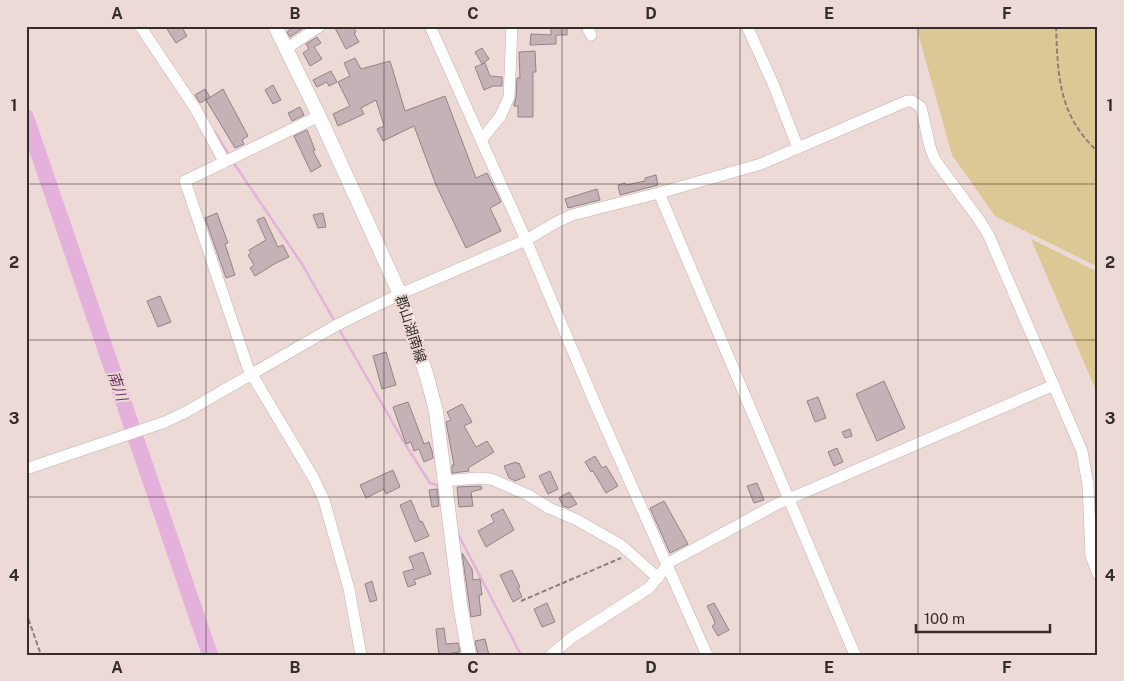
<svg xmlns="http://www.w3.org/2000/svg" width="1124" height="681" font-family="'Public Sans','Noto Sans JP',sans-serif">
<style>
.green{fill:#dbc894}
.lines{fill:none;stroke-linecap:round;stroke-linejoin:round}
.stream{stroke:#e4b1dc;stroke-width:2.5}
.river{stroke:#e4b1dc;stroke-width:16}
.building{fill:#c4b2b6;stroke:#948286}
.minor-casing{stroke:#c4b1ad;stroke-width:12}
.major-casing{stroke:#c4b1ad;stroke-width:15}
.path{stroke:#8c7f7d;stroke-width:2;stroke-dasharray:5 2.5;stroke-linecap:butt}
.minor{stroke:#fff;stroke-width:11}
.major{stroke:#fff;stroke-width:14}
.grid{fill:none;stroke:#342d2c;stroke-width:1;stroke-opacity:0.55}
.labels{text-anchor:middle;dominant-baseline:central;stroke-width:4;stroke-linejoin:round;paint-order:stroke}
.street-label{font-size:14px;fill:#342d2c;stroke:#eddad6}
.water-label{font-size:15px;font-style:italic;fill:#6e3268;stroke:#eddad6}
.neatline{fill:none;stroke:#342d2c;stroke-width:2}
.grid-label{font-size:16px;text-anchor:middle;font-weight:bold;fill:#342d2c}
</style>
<rect width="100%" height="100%" fill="#eddad6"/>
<!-- green -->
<g class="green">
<path d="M916,26H1098V267L995,216L952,155Z"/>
<path d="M1031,239L1098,272V395Z"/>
</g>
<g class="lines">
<!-- stream -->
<g class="stream">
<path d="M215,132L229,155"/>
<path d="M233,162L302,264L335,322"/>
<path d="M339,329L405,444L430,483L437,485L440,492"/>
<path d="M457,532L521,655"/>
</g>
<!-- river -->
<path class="river" d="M26,117L210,655"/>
</g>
<!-- building -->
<g class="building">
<path d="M165,26H181L187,36L176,43Z"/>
<path d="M287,26H306L290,37L287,32L290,30Z"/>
<path d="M334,26H353L356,32L354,33L359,42L346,49Z"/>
<path d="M551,26H567V35H556V44L530,45L531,34L551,35Z"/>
<path d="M317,37L321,43L314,47L322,59L310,66L303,53L309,49L306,44Z"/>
<path d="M482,48L489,59L482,64L475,52Z"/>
<path d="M535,51L536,72H533V117H518V106H514V104L516,98L517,78H520L519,52Z"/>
<path d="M355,58L361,69L390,61L405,111L445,96L476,178L487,173L501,202L490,208L501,231L466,248L436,185L414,126L383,141L377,129L384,126L376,100L361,108L364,114L338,126L333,114L350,106L338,82L350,76L344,63Z"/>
<path d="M485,63L490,76L502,77V86H493L484,90L475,67Z"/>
<path d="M331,71L337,82L329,86L327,82L317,87L313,80Z"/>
<path d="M273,85L281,100L273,104L265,90Z"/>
<path d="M205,89L210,97L200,103L195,95Z"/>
<path d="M223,89L248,136L242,140L244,144L235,148L206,100Z"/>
<path d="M300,107L304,115L292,121L288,113Z"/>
<path d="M307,130L315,150L313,151L321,166L311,172L294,136Z"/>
<path d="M656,175L658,185L620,195L618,185L625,183L626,185L645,181V178Z"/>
<path d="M597,189L600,200L568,208L565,199Z"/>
<path d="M217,213L228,243L225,244L235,275L226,278L205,218Z"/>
<path d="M323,213L326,227L318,228L313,215Z"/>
<path d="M264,217L278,247L283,245L289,257L276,263L255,276L250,268L254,265L248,255L251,253L249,250L266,240L257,220Z"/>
<path d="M160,296L171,322L158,327L147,301Z"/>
<path d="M386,352L396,385L382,389L373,356Z"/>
<path d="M884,381L905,428L877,441L856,394Z"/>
<path d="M818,397L826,418L815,422L807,401Z"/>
<path d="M408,402L424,444L429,442L432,451L433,458L424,462L419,449L414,451L411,442L406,444L393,407Z"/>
<path d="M462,404L472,422L464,426L476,447L487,441L494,452L468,468L469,471L452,473V465H454L446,422L451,420L447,412Z"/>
<path d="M850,429L852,436L845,438L842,432Z"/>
<path d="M837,448L843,462L834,466L828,452Z"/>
<path d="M595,456L602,468L606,466L618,486L606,493L593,471L591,472L585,462Z"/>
<path d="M516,462L517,464L519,463L525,477L515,481L509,478L504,466Z"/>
<path d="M393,470L400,487L386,494L384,489L366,498L360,485Z"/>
<path d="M550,471L558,489L548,494L539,476Z"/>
<path d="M757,483L764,500L754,503L747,486Z"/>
<path d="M481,486L482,489L471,492L473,506L459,507L457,487Z"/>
<path d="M437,489L439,506L432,507L429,490Z"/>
<path d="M569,492L577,504L569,508L563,506L559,498Z"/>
<path d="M411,500L420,522L422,521L429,536L415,542L400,505Z"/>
<path d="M664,501L688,544L670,553L650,508Z"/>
<path d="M503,509L514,530L486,547L478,531L494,522L491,515Z"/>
<path d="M423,552L431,574L414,580L416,584L408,587L403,572L414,569L409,557Z"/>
<path d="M462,553L472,569L473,580L480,579L482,595H479L481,615L471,617Z"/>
<path d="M512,570L520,587L518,588L522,597L513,602L500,575Z"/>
<path d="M372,581L377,600L370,602L365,584Z"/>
<path d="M547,603L555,622L542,627L534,609Z"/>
<path d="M714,603L729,630L718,636L712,626L715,624L714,620L707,606Z"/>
<path d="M444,628L446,644L458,643L460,652L452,653L453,655H439L436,629Z"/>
<path d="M485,639L489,655H478L475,641Z"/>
</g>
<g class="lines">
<!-- minor casing -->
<g class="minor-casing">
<g id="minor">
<path d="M140,26L195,108L224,161"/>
<path d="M430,26L526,240L555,223L572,215L659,193L761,164L907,101H912L921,107L930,147L935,160L980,221L989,236L1082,451L1088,485L1091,556L1098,574"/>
<path d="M587,26L591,35"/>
<path d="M747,26L774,86L798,148"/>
<path d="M287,48L320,26"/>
<path d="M319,116L185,181L248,368L313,477L324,500L349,589L361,655"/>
<path d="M481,140L500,117L509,97L512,26"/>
<path d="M659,193L855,655"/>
<path d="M26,469L165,422L186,412L335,326L400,294L526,240L594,401L707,655"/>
<path d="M444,481L479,478L491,479L528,495L549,508L577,520L621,545L658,578"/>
<path d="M551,655L571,638L649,588L670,562L777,504L1054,385"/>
</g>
</g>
<!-- major casing -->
<g class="major-casing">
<path id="major" d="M275,26L319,116L400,294L427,377L436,411L460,604L469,655"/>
</g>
<!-- path -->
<g class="path">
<path d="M1056,26C1058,77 1058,114 1098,152"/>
<path d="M521,601L621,558"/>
<path d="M26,612L41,655"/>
</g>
<!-- minor -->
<use href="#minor" class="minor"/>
<!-- major -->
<use href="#major" class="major"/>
</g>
<!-- grid -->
<path class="grid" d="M206,26V655M384,26V655M562,26V655M740,26V655M918,26V655M26,184H1098M26,340H1098M26,497H1098"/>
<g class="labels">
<!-- street labels -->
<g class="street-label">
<text transform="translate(411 329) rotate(72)">郡山湖南線</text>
</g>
<!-- water labels -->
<g class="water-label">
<text transform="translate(118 386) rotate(71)">南川</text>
</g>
</g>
<!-- border -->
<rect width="1124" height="681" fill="none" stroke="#eddad6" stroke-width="55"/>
<!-- scale -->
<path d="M916 624v8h134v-8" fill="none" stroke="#342d2c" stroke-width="2.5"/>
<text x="924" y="624" font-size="15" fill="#342d2c" stroke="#eddad6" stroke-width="4" paint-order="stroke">100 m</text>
<rect x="28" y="28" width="1068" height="626" class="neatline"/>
<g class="grid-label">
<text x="117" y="19">A</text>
<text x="295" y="19">B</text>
<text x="473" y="19">C</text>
<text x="651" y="19">D</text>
<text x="829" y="19">E</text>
<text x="1007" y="19">F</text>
<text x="14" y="111">1</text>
<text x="1110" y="111">1</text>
<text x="14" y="268">2</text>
<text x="1110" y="268">2</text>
<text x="14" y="424">3</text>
<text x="1110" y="424">3</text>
<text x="14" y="581">4</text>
<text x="1110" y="581">4</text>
<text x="117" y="673">A</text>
<text x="295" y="673">B</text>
<text x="473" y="673">C</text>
<text x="651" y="673">D</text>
<text x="829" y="673">E</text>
<text x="1007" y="673">F</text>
</g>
</svg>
